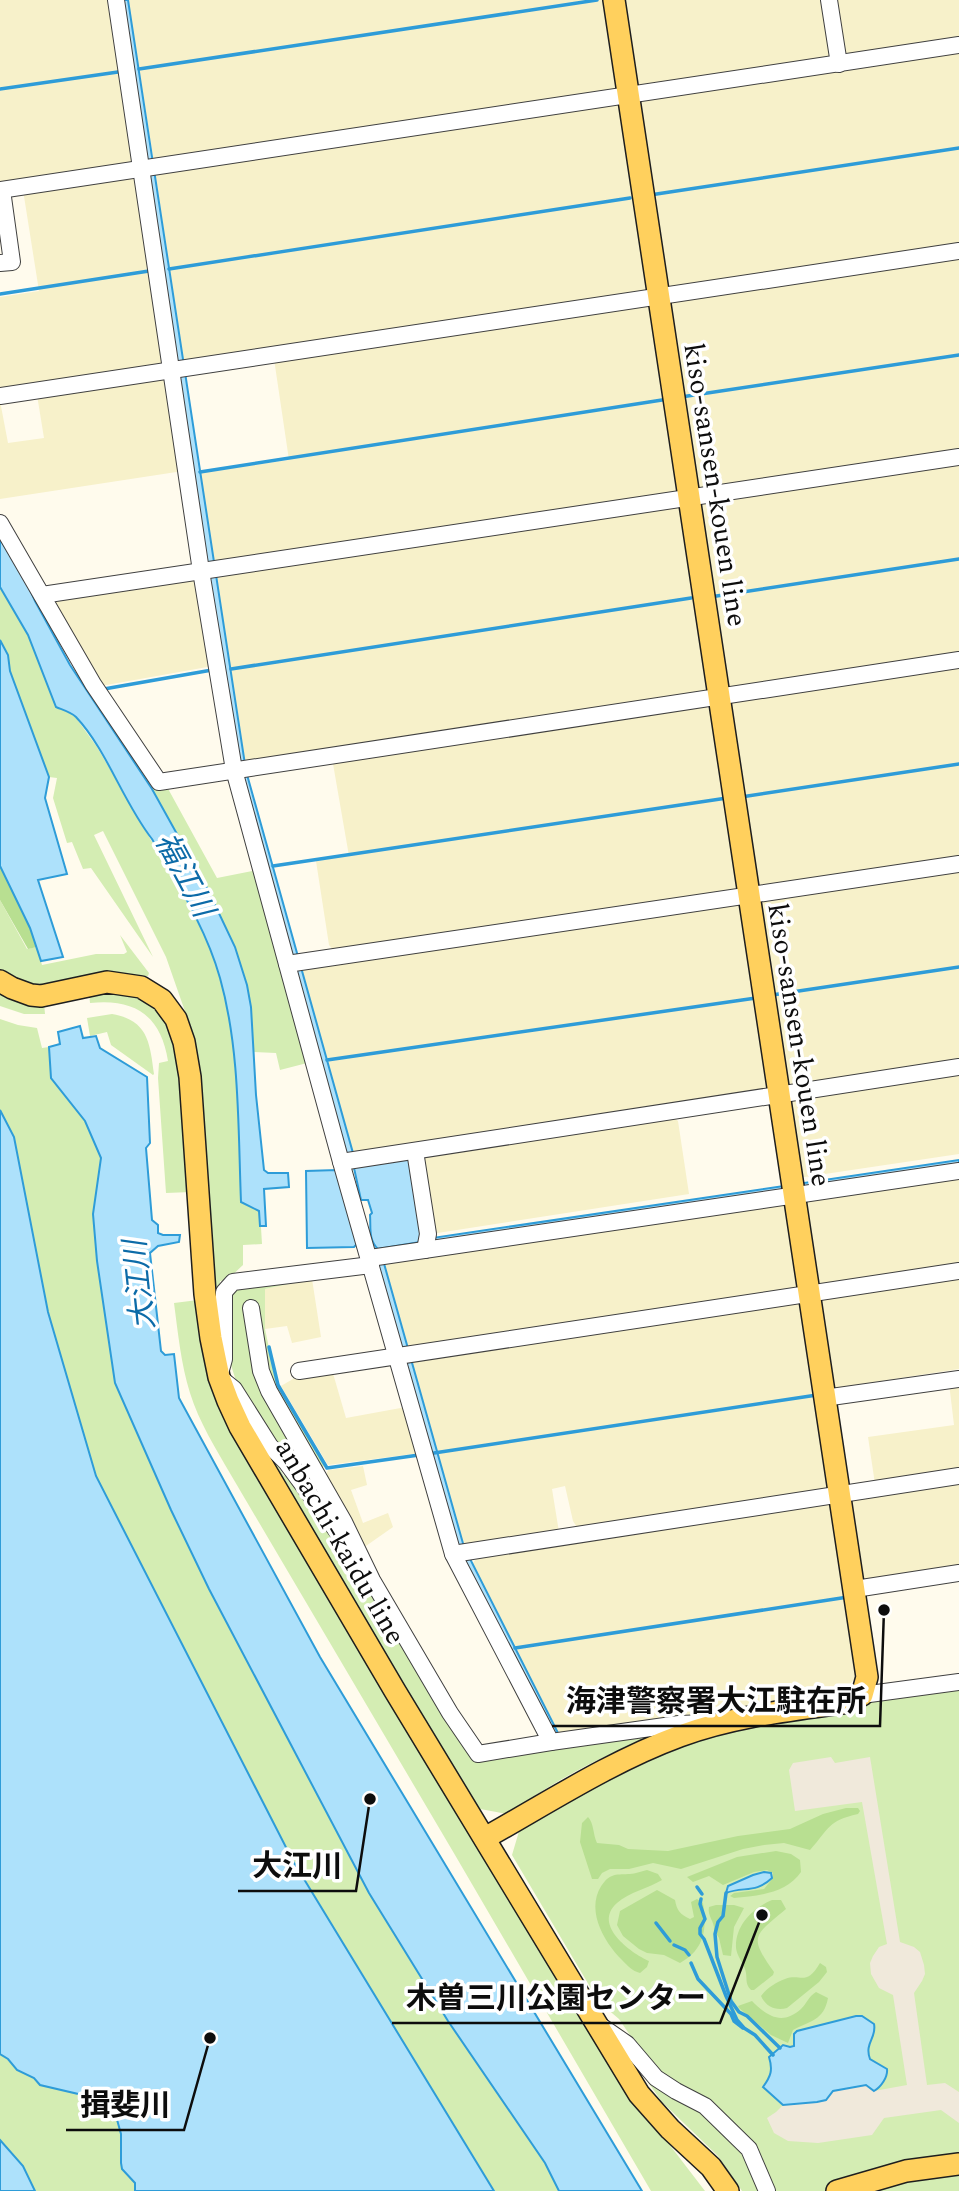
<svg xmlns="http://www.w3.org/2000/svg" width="959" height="2191" font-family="Spectral,'Noto Sans JP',serif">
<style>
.farmland{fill:#f7f1ca}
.green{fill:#d4edb3}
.forest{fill:#b8df91}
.plaza{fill:#f0e9db}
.water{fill:#ade1fb;stroke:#2e9cd8;stroke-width:2}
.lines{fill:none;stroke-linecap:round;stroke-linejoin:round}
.stream{stroke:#2e9cd8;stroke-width:3.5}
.minor-casing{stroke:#404040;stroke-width:18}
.major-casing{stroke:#1e1e1e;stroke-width:24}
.minor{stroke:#fff;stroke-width:16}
.major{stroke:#ffd05d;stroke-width:21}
.labels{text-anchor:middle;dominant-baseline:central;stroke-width:7;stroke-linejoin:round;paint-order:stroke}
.street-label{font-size:28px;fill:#0d0d0d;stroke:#fff}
.water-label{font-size:30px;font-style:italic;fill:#0c6ba8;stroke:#fff}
.leader{fill:none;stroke:#0d0d0d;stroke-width:2.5}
.callout-dot{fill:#0d0d0d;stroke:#fff;stroke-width:2.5}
.callout-label{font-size:30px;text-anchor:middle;font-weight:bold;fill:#0d0d0d;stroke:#fff;stroke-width:7;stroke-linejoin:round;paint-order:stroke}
</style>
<rect width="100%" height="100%" fill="#fffbed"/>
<!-- farmland -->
<g class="farmland">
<path d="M0,0H112L136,162L0,187Z"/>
<path d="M128,0H606L620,90L154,163Z"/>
<path d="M619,0H826L835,57L635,90Z"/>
<path d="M833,0H959V42L847,60Z"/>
<path d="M959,49V246L667,291L637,97Z"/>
<path d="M618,100L650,289L647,294L184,364L155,171Z"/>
<path d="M134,173L166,362L162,367L0,392V297L39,291L23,190Z"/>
<path d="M959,256V453L697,492L668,299Z"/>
<path d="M648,303L653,306L681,491L214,563L200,473L289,460L274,359Z"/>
<path d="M164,376L169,380L183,471L0,499V401L8,443L44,438L37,395Z"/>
<path d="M959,461V656L727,690L697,501Z"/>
<path d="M677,503L683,508L711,691L245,763L216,572Z"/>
<path d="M195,574L213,666L101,686L52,603L53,597Z"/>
<path d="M959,663V860L758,892L728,697Z"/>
<path d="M700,703L714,712L741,888L737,892L336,953L329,945L316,861L349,856L332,758Z"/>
<path d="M959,867V1064L790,1089L784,1085L760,897Z"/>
<path d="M743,903L770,1092L353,1153L301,967Z"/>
<path d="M959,1071V1154L798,1178L787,1102L793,1096Z"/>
<path d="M670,1115L678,1121L689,1194L431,1234L421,1159L426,1152Z"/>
<path d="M959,1173V1266L820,1288L814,1285L803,1197Z"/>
<path d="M788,1201L799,1290L408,1348L383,1260Z"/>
<path d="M959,1274V1369L829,1389L819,1295Z"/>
<path d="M312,1279L321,1337L292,1343L287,1326L265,1329V1289Z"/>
<path d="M797,1298L804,1303L832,1483L825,1492L578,1529L573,1521L565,1486L552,1489L559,1532L464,1547L410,1357Z"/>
<path d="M332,1370L346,1418L406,1407L421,1453L328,1465L281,1386L298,1376Z"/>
<path d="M959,1381V1471L875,1484L868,1437L954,1425L949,1383Z"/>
<path d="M363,1466L367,1485L351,1490L363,1523L388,1513L393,1527L363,1548L325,1477L328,1470Z"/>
<path d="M959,1481V1572L860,1586L849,1499Z"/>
<path d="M830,1501L858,1674L841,1696L559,1735L472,1564L480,1554Z"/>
</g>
<!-- green -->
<g class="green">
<path d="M0,587L28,635L56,707L74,715L97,747L195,916C210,947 223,978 229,1012C239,1074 238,1139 241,1201L260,1211L262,1244L243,1245V1265L227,1280L220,1281L221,1354L217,1339L197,1076L188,1020L166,957L103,831L94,835L153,957L91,868L83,869L72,842L67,843L53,798L57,778L49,777L10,671L8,655L0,640Z"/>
<path d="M166,785L217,878L257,870L311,1062L280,1070L276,1053L253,1052L251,1007L247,985L235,947L207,888L152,789Z"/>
<path d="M0,900L27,949L37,947L42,965L96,954H124L127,952L120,935L149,973L148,976L37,988L5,975L0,970Z"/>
<path d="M107,990L135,994L157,1008L178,1042L191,1192L166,1193L158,1078L159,1063L168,1061C161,1016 135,998 90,1003L89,993Z"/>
<path d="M0,992C12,1003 29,1002 44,1003L45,1014H24L0,1006Z"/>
<path d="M112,1014C148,1020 150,1043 154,1074L153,1075L111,1045L107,1032L90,1036L87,1018Z"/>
<path d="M0,1019L18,1025L37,1028L42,1048L49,1047L51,1078L85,1121L101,1158L93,1214L97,1261L115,1383L171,1510L209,1589L369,1893L448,2021L545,2163L559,2191H494L293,1861L96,1476L48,1312L14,1137L0,1110Z"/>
<path d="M312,1279L265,1289V1329L277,1386L324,1465L320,1476L258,1370L346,1537L280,1445H274L237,1384L230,1362L229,1293L235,1288Z"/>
<path d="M198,1300L208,1354L659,2131L705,2191H651L455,1855L231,1475C216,1449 199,1422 190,1393C181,1364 178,1333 174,1303Z"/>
<path d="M234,1395L284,1476L289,1472L341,1542L477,1758L679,1727C659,1735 638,1742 617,1751C578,1768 542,1790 507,1814L475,1808Z"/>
<path d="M959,1688V2191H773L754,2147L731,2121L708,2101L682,2087L648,2062L619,2019L599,2002L512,1855L520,1828L628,1765L716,1733L854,1707L880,1699Z"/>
<path d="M0,2054L8,2059L17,2070L34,2078L40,2085L91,2097L116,2116L121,2134L122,2169L135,2183V2191H35L23,2166L0,2140Z"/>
<path d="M640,2071L692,2103L744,2151L761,2191H742L718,2156L662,2102Z"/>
</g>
<!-- forest -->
<g class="forest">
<path d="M0,866L30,928L37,947L28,949L0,900Z"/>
<path d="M846,1808H858L860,1811L858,1814C827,1821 830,1828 810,1850L784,1843L764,1845L743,1849L681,1869L653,1863L629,1869H610L602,1873L598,1879H592L580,1842L582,1823L588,1817C594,1823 593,1835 597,1843L619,1845L628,1849L668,1851L738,1836L790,1829L823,1814Z"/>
<path d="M776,1851L791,1854L800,1860L801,1872C787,1893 758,1896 734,1898L730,1896L734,1893L764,1889L773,1878V1873L767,1870L754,1872L723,1885L709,1876L693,1882L687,1877L737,1857Z"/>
<path d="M647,1870L658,1874L662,1880C649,1888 629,1892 617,1903C592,1925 631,1953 649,1961L647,1967L640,1973C632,1971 628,1966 622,1960C603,1941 583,1906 605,1881C614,1871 625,1876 636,1873C640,1872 643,1871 647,1870Z"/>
<path d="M657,1890L675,1900C677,1911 680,1914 690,1919L694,1917L691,1902L697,1899L703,1903C707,1929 705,1949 680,1963L664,1955L647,1953L639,1949L623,1936L617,1925L620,1911Z"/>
<path d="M772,1900H781L786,1909C754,1936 748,1936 774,1972L773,1975L754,1990H751C744,1983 748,1977 745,1969C742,1961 737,1956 736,1948C735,1925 753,1908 772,1900Z"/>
<path d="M716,1905H734L744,1908L734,1927L731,1956L723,1955L719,1938L714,1930C715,1922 707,1916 709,1907Z"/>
<path d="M820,1963L826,1967L827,1972L819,1982L787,2008C776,2011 766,2007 761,1996C766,1989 776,1982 785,1979C801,1973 806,1987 820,1963Z"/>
<path d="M816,1992L828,1998C824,2021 809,2021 793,2030L788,2043L771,2035L739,2008L738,2006L752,2001C767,2016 782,2026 801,2009C807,2003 809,1996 816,1992Z"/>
</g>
<!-- plaza -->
<path class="plaza" d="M831,1757L835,1763L870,1757L900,1942L914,1947L920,1952L924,1965L925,1974L922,1981L914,1993L927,2085L945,2083L959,2092V2123L941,2110L884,2118L872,2135L818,2143L788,2141L774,2133L767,2118L776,2112L783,2105L817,2102L825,2100L832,2091L866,2085L874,2091L907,2085L893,1995L879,1988L871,1974L870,1963L873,1956L879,1947L887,1944L862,1802L795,1811L789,1770L793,1763Z"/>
<!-- water -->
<g class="water">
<path d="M122,0H128L246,771L353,1153L405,1158L410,1161L433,1238L959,1160V1168L435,1245L420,1242L378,1249C368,1240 371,1226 370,1215L372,1213L368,1200H361L354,1168L346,1152L237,763Z"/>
<path d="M0,539L26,580L35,601L70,665L152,789L207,888L235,947L247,985L251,1007L256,1095L264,1170L268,1173H288L289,1187L264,1189L266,1226H260L259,1211L241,1202C238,1128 240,1049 220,978C206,928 177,883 152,839C123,802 107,750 76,717C71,712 63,710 56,707L28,635L0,587Z"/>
<path d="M0,640L8,655L10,671L49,777L45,798L67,874L38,880L63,957L41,961L30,928L0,866Z"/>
<path d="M80,1026L83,1038L96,1036L100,1048L147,1077L150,1143L146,1148L152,1220L158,1225V1233L163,1235H180L179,1242L158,1246L150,1253L161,1351L165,1355L174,1354L179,1398L320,1657L642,2191H559L545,2163L448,2021L369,1893L209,1589L171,1510L115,1383L97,1261L93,1214L101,1158L85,1121L51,1078L49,1047L60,1044L58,1032Z"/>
<path d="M0,1110L14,1137L48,1312L96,1476L293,1861L494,2191H135V2183L122,2169L121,2163V2134L116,2116L91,2097L40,2085L34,2078L17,2070L8,2059L0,2054Z"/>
<path d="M337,1170L358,1243L354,1247L307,1248L306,1171Z"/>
<path d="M383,1260L464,1547L559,1735H553L461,1558L377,1263Z"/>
<path d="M764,1872L771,1873L772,1878C755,1894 744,1886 726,1893L728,1886L753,1875Z"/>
<path d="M856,2016H862L874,2024C877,2038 864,2043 870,2059L887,2069C888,2077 881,2087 874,2091L866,2085L833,2091L826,2100L817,2102L783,2105L763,2087C771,2076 773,2070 769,2057L783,2045L790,2047L794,2046V2034L797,2031Z"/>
<path d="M0,2140L23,2166L35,2191H0Z"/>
</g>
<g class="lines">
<!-- stream -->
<g class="stream">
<path d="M139,69L597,0"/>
<path d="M0,89L118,72"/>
<path d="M650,195L959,148"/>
<path d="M169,269L630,198"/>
<path d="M0,294L149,271"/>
<path d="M681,397L959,355"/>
<path d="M200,472L662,400"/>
<path d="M710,597L959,559"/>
<path d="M231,669L691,598"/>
<path d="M104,689L212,670"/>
<path d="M741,797L959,764"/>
<path d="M273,866L727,798"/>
<path d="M772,995L959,967"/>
<path d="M327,1060L756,998"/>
<path d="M269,1347L278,1385L327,1468L419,1455"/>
<path d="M434,1453L817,1395"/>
<path d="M515,1648L848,1597"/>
<path d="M697,1887L702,1894"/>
<path d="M726,1893L723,1916L718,1922L715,1934L717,1957L731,2001L739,2012L747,2016L780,2048"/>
<path d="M701,1899L700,1904L705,1919L700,1928V1934L704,1939L726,1996L737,2020L744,2028L755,2035L773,2055"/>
<path d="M656,1923L670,1941"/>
<path d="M674,1945L685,1950L689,1955"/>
<path d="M691,1963L698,1979L731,2014L734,2021L743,2028"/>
</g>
<!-- minor casing -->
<g class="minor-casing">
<g id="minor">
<path d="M116,0L201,571L234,770L341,1162L453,1554L551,1742L679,1724L706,1723"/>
<path d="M829,0L839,64"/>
<path d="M0,190L959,45"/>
<path d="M0,263L12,262L2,190"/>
<path d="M0,396L959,251"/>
<path d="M0,523L93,684L159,782L959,660"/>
<path d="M42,595L959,457"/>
<path d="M287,964L959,864"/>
<path d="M415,1151L428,1234L425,1250"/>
<path d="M341,1162L959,1067"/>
<path d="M370,1258L959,1171"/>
<path d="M251,1308L261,1371L269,1391L344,1522L372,1580L450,1713L478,1754L551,1742"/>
<path d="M299,1371L959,1271"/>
<path d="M824,1398L959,1379"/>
<path d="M348,1546L286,1462L270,1446L234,1389L219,1377L224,1359V1292L233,1282L371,1265"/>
<path d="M453,1554L959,1476"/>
<path d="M855,1589L959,1573"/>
<path d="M862,1695L959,1682"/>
<path d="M601,2026L627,2044L656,2078L676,2091L705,2106L749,2149L767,2191"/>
</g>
</g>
<!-- major casing -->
<g class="major-casing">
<g id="major">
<path d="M0,981L12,988L31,995L41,996L107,982L141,987L162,1000L176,1019L184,1042L190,1077L205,1294L211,1338L219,1377L228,1401L240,1427L395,1691L639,2094L670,2129L711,2167L728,2191"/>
<path d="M485,1838C549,1802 612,1761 680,1736C734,1716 792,1710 849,1702L862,1695L867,1677L614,0"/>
<path d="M837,2191L906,2171L959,2164"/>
</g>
</g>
<!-- minor -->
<use href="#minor" class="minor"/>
<!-- major -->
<use href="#major" class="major"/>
</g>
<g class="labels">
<!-- street labels -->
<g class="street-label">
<text transform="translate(715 485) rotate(81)">kiso-sansen-kouen line</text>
<text transform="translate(799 1045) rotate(81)">kiso-sansen-kouen line</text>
<text transform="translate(340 1542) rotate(60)">anbachi-kaidu line</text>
</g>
<!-- water labels -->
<g class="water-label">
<text transform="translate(184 875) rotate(62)">福江川</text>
<text transform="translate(140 1285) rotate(-96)">大江川</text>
</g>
</g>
<!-- callouts -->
<path class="leader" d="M884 1610L880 1726H552M370 1799L356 1891H238M762 1915L720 2023H392M210 2038L184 2130H66"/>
<g class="callout-dot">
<circle cx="884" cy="1610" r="7"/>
<circle cx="370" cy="1799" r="7"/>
<circle cx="762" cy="1915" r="7"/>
<circle cx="210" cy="2038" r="7"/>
</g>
<g class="callout-label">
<text x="716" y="1711">海津警察署大江駐在所</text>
<text x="297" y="1876">大江川</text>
<text x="556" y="2008">木曽三川公園センター</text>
<text x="125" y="2115">揖斐川</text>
</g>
</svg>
